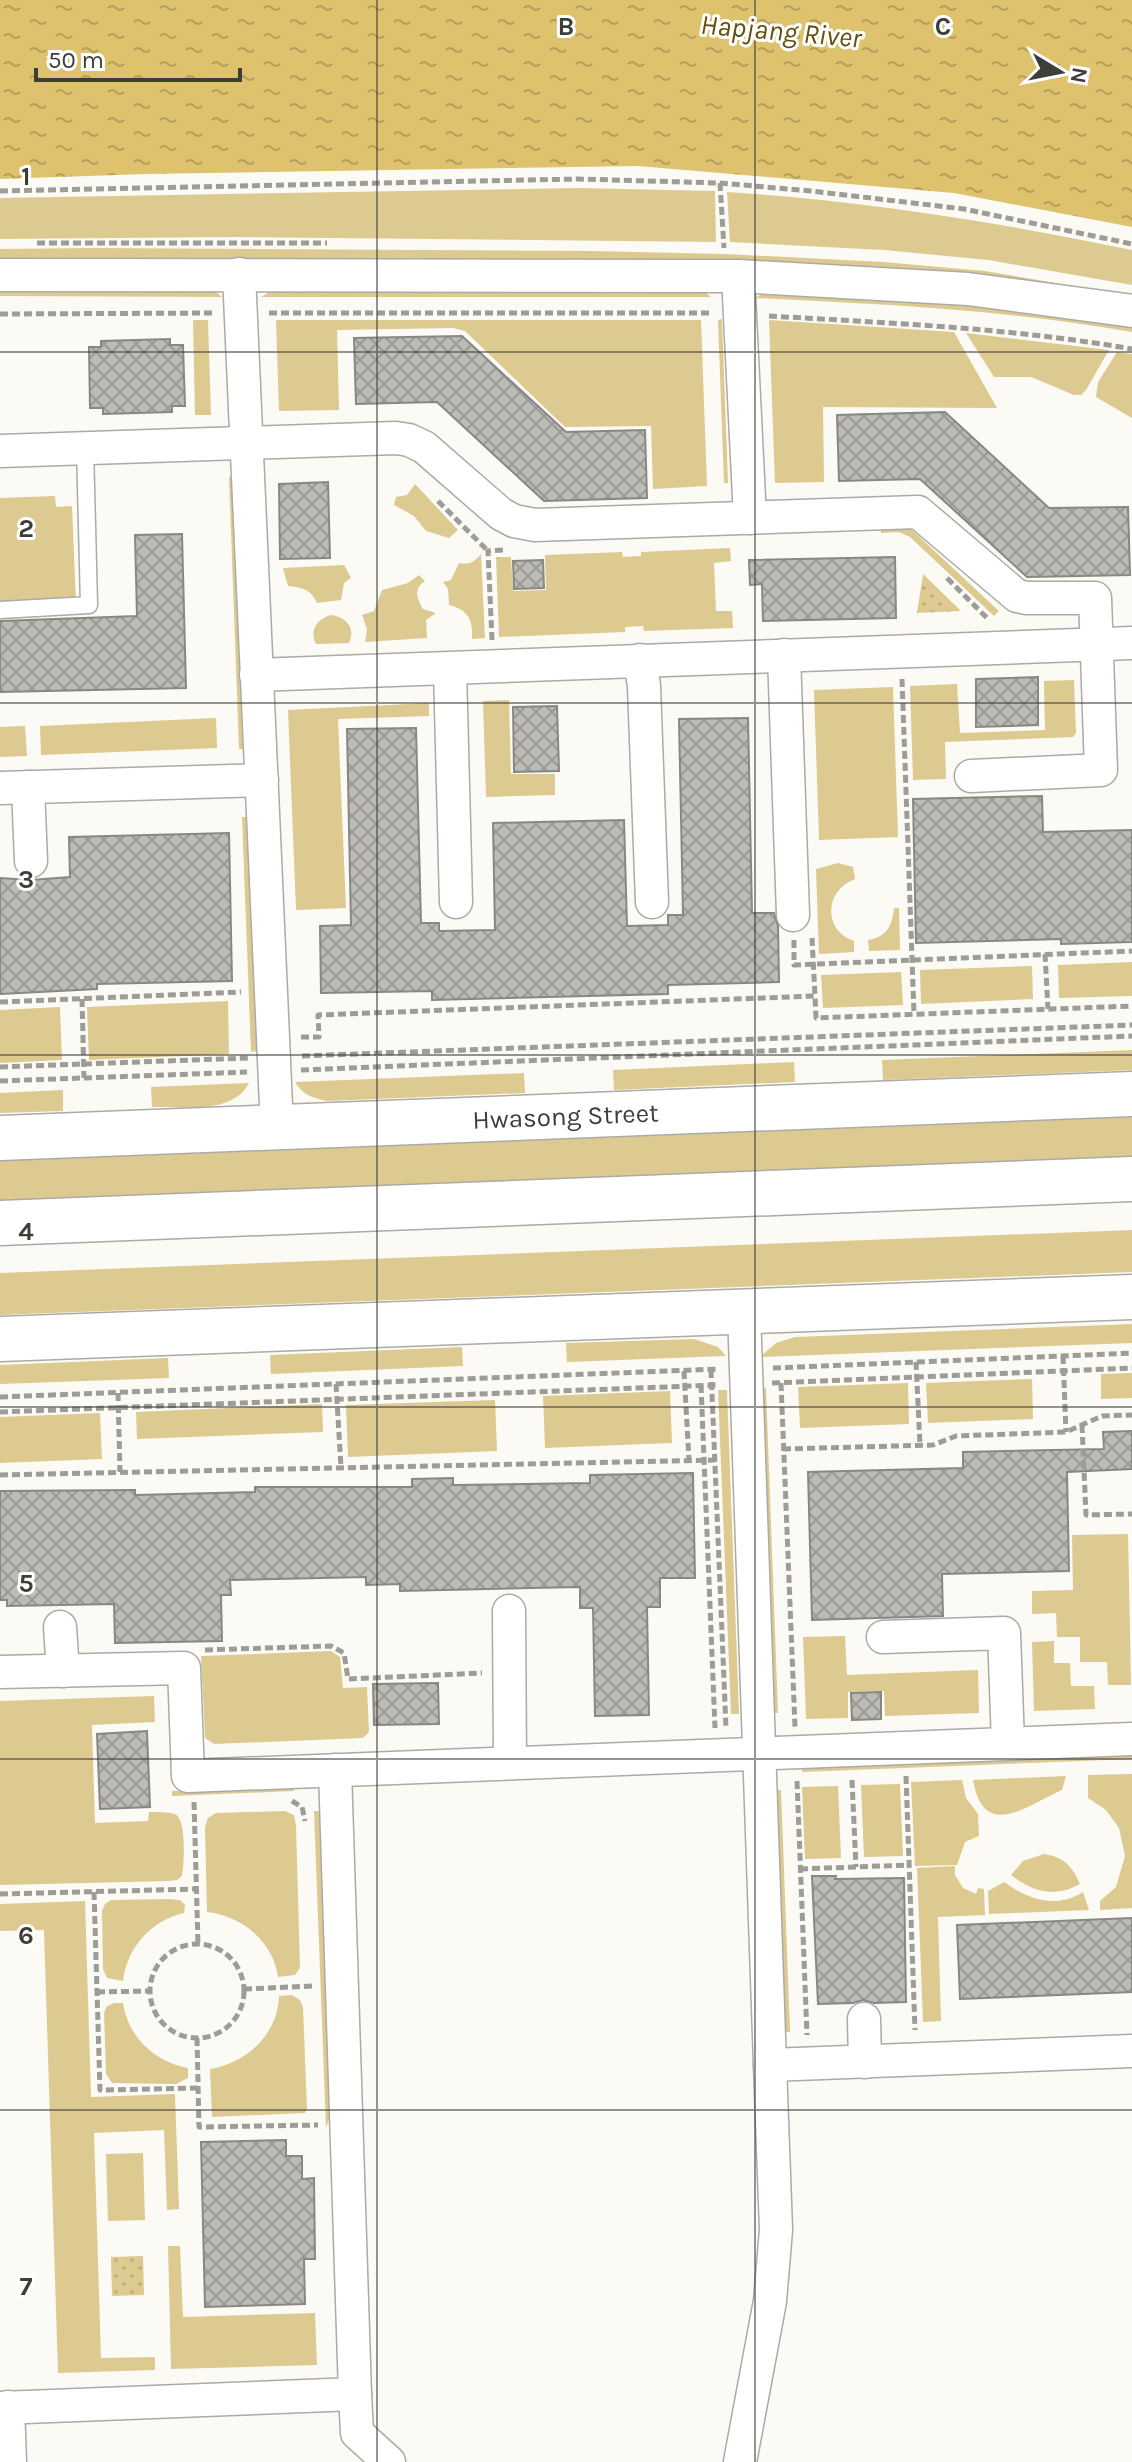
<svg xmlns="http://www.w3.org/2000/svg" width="1132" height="2462" font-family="Karla,sans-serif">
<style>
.green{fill:#ddca91}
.park{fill:url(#park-dots)}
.water{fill:url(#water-ripples)}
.building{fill:url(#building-cross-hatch);stroke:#898782;stroke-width:2}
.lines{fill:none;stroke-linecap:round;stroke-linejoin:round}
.service-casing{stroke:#acaaa5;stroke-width:19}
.minor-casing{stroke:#acaaa5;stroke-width:35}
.primary-casing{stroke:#acaaa5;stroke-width:47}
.trunk-casing{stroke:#acaaa5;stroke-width:47}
.path{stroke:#9d9c97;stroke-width:5;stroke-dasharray:8 4;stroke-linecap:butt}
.service{stroke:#fff;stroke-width:16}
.minor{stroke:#fff;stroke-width:32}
.primary{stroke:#fff;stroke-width:44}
.trunk{stroke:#fff;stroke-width:44}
.grid{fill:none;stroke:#3d3d3a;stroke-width:2;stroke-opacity:0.55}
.labels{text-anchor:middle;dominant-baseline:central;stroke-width:6;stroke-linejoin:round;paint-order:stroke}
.street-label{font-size:26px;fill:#3d3d3a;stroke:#fff}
.water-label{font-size:28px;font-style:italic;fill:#624f0c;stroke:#fff}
.grid-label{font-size:26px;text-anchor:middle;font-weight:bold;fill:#3d3d3a;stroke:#fff;stroke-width:6;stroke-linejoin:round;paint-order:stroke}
</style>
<defs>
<pattern id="park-dots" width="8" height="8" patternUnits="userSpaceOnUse" patternTransform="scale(2)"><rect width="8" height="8" fill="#ddca91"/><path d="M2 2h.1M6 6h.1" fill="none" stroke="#bfae7e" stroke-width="1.8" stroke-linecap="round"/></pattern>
<pattern id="water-ripples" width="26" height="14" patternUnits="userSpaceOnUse" patternTransform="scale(2)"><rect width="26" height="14" fill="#dec26d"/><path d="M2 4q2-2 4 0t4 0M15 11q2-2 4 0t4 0" fill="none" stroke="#b59f5b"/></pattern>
<pattern id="building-cross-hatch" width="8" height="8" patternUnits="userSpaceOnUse" patternTransform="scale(2)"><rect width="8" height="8" fill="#bdbbb6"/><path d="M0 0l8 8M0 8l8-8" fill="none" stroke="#9b9995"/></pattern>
</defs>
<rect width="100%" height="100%" fill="#fcfaf4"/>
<!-- green -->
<g class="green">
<path d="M579,188L715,191L716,242L236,237L0,239V198Z"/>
<path d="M727,192C864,201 998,222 1132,250V285L988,260L884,250L730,242Z"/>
<path d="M94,248L592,251L725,254L883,262L985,271L1132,296L0,261V249Z"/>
<path d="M0,288L215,291L222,297L0,296Z"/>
<path d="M273,290L705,292L711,297H261Z"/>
<path d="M765,292L916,299L1132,325V332C1007,310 882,304 755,298Z"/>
<path d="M722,319L728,483H724L718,320Z"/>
<path d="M193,320H208L211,415H195Z"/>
<path d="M276,320H701L707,486L653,489L651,426L565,427L465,331L453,328L337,330L339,410L279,411Z"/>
<path d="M769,320L954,332L997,408L823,407L824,482L775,483Z"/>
<path d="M966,333L1109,350L1086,390L1081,395H1074L1031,377H994Z"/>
<path d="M1117,352L1132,354V418L1096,397L1098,382Z"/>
<path d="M229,477H234L244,749H239Z"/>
<path d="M415,484L458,530L449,538L426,531L414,516L394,505L396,497L407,495Z"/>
<path d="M55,496L56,507L72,506L76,604L0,607V498Z"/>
<path d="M881,527H907L912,530L999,611L994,616L910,537L899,532L881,533Z"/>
<path d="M730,548L731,561L714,563L716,611H732L733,628L644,631L643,626L625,627V632L499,637L496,557H511L513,591L546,590L545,555L622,552L623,557L641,556V552Z"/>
<path d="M481,554L485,638L472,639C473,619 468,610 449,605L448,589L443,582L451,580L459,563C470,565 474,562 481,554Z"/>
<path d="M344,565L351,578L344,583L341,600L317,603C311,589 303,588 288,586L283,568Z"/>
<path d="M419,575L425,581C413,589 417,598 423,609L436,613L426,620L427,638L365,642L367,629L362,615L374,611L382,590L408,583Z"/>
<path d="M331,615C346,617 356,628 349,643L316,644C309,630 317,619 331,615Z"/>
<path d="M1074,680L1076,733L1073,737L945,742L946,779L913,780L910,686L957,684L960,733L1045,730L1044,681Z"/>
<path d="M893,687L898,837L819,840L814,690Z"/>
<path d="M509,700L511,774H555V795L486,797L483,701Z"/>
<path d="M429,703V716L338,719L346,908L296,910L288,710Z"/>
<path d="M216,718L217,748L41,755L40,726Z"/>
<path d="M25,726L27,756L0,757V727Z"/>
<path d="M242,817H248L257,1051L251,1052Z"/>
<path d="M838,863L853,867L855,879C824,890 823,931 854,941V952L819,954L816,869Z"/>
<path d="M894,908H899L900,950L869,951L868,940C887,937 892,926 894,908Z"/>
<path d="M1132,962V996L1059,998L1058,965Z"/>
<path d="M1032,966L1033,999L921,1004L920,970Z"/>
<path d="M901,972L903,1005L823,1008L821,975Z"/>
<path d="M228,1001L229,1054L89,1060L87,1007Z"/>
<path d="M60,1007L62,1060L0,1063V1010Z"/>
<path d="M1132,1050V1070L883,1080L882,1060Z"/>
<path d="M794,1062L795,1082L614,1090L613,1070Z"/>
<path d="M524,1073L525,1093L327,1101C312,1098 303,1095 295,1082Z"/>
<path d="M249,1083C233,1115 183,1106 152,1107L151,1087Z"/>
<path d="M63,1090V1111L0,1113V1093Z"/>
<path d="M1132,1117V1159L0,1202V1161Z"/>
<path d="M1132,1230V1272L0,1315V1273Z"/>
<path d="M1132,1324V1343L760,1357L776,1343L795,1337Z"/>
<path d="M694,1339L718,1347L726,1356L567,1362L566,1343Z"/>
<path d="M462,1347L463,1366L271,1374L270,1355Z"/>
<path d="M168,1358L169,1378L0,1384V1365Z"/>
<path d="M1132,1373V1398L1101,1399V1374Z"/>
<path d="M1032,1379L1033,1419L928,1423L926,1383Z"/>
<path d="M908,1383L909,1424L800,1428L798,1387Z"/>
<path d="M758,1388H766L778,1713H769Z"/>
<path d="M718,1390H727L739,1714H731Z"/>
<path d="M670,1391L672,1443L545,1448L543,1396Z"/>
<path d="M495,1400L497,1451L348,1457L346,1405Z"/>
<path d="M322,1404L323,1432L137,1439L136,1412Z"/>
<path d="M100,1413L102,1459L0,1463V1417Z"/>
<path d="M1128,1534L1131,1685H1108L1107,1662H1080V1637H1057L1056,1613L1032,1614V1591L1073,1590L1072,1535Z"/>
<path d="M845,1636L847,1675L978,1670L979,1713L885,1716L884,1691L848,1692V1718L806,1719L803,1637Z"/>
<path d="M1054,1641V1663H1070L1071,1686H1094L1095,1709L1034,1711L1032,1642Z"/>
<path d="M331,1651L340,1657L343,1688L367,1687L369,1732L363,1738L214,1744L205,1738L201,1656Z"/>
<path d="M154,1696L155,1722L92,1725L95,1823L148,1821L149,1812C156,1812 167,1812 175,1814C187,1819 184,1865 182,1876L177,1880L169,1881L0,1885V1701Z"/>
<path d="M1132,1755V1759L802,1772V1767Z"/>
<path d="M1132,1774V1908L1100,1910V1901L1116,1887L1125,1856L1119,1828L1106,1810L1088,1798V1775Z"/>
<path d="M1066,1776L1062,1790C1029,1804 984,1843 973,1780Z"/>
<path d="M962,1780L966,1798L978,1814L979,1836L965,1842L957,1865L915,1866L911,1782Z"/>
<path d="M900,1784L903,1856L864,1857L861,1785Z"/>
<path d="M293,1786L294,1791L172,1796V1791Z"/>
<path d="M838,1786L841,1858L805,1859L802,1787Z"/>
<path d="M772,1790H781L790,2032H781Z"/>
<path d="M285,1811L294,1815L296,1826L300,1968L295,1975L278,1977C273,1941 242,1916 207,1912L205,1827L208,1818L216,1813Z"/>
<path d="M314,1811H320L330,2116L326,2128Z"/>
<path d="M1044,1854C1064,1857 1072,1866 1080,1884C1055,1898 1033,1892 1011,1875L1023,1861Z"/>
<path d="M955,1866V1875L963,1888L976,1894L978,1888L984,1889L985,1915L938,1917L941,2021L923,2022L917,1868Z"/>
<path d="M1004,1882C1029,1900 1056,1909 1083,1892L1089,1910L989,1914L988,1891Z"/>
<path d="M169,1899L180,1900L185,1905L184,1913C152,1920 127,1947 123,1981L107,1978L103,1969L102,1911L105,1904L111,1900Z"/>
<path d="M85,1901L91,2097L175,2094L179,2209L167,2210L164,2130L94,2133L101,2358L155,2357V2370L58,2373L44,1930L0,1931V1904Z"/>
<path d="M292,1995L300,2000L303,2007L307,2109L305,2113L212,2117L210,2069C247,2063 278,2034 279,1996Z"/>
<path d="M114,2003H123C128,2037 155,2062 188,2068V2078L176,2084L112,2083L106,2074L104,2013L107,2006Z"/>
<path d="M143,2153L145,2220L108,2221L106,2154Z"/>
<path d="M168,2246H180L183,2317L315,2313L317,2365L171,2369Z"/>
</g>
<!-- park -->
<g class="park">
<path d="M923,574L961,611L917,613Z"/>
<path d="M143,2256L144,2295L112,2296L111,2257Z"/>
</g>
<!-- water -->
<path class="water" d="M0,0H1132V227L954,193L638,166L146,174L0,179Z"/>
<!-- building -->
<g class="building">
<path d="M462,336L566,432L645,430L647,498L544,501L437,402L356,404L354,338Z"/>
<path d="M170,339V345H183L185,406H172V412L103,414V408H90L89,347H101V341Z"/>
<path d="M945,412L1049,508L1128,507L1130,575L1027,577L920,479L839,481L837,415Z"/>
<path d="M328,482L330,558L280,559L279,484Z"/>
<path d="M182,534L186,688L0,692V621L137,616L135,535Z"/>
<path d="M895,557L896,618L763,621L762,584L750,585L749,560Z"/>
<path d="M543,560L544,588L514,589L513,561Z"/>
<path d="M1038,677V725L976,727V679Z"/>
<path d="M557,706L559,771L514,772L513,707Z"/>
<path d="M748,718L752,913H774L778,926L779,982L668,985V994L432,1000V991L321,993L320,926L351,925L347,729L416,728L421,923H439V931L495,930L493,823L624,820L627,926L668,925V915H683L679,719Z"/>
<path d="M1042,796L1043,832L1132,830V942L1061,944V939L916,943L913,799Z"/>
<path d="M229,833L232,981L97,984V989L0,994V878L31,880L70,877L69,837Z"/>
<path d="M1132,1431V1469L1067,1472L1069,1571L942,1574L943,1616L812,1620L808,1472L963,1468V1452L1104,1449L1103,1432Z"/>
<path d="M693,1473L695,1578H660V1607H647L649,1715L595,1716L593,1608H580V1587L400,1591V1584L366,1585V1577L230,1580L231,1595H221L222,1641L115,1643L114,1604L7,1606V1600H0V1491L135,1490V1495L255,1492V1487H412V1479L453,1478V1485L590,1483V1475Z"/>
<path d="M438,1683L439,1724L374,1725L373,1684Z"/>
<path d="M881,1692V1719L852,1720L851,1693Z"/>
<path d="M147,1731L150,1807L100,1809L97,1734Z"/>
<path d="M812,1876H836L835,1879L904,1878L906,2002L874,2003L863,2000L853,2003L818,2004Z"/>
<path d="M1132,1918V1992L960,1999L957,1925Z"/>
<path d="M286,2140V2156H302V2179L314,2178L315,2259H304L305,2304L205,2307L201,2142Z"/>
</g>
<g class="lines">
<!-- service casing -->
<g class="service-casing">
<path id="service" d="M0,610L89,605L85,447"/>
</g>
<!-- minor casing -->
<g class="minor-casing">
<g id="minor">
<path d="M239,274L277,1128"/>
<path d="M0,275L738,276L968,289L1132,311"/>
<path d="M738,276L750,518"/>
<path d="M0,451L396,438L409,440L424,447L501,514L514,521L535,525L918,512L1017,596L1027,598H1095L1101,770L971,776"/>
<path d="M784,655L793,915"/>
<path d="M640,660L644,686L652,902"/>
<path d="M450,669L456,902"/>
<path d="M256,675L1132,643"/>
<path d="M28,787L31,861"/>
<path d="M0,788L262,780"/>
<path d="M744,1312L770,2065L1132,2051"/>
<path d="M509,1611L510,1763"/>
<path d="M60,1627L63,1671"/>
<path d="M883,1637L1004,1633L1008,1743"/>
<path d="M0,1672L184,1668L188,1776L1132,1739"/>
<path d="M864,2019L865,2062"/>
<path d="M355,2394L357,2433L389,2462"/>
<path d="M8,2407L10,2462"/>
<path d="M0,2408L355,2394L335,1770"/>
<path d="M740,2462L770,2301L776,2230L770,2065"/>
</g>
</g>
<!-- primary casing -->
<g class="primary-casing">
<g id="primary">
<path id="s1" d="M0,1138L1132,1094"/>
<path d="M0,1339L1132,1297"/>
</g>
</g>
<!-- trunk casing -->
<g class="trunk-casing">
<path id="trunk" d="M0,1223L1132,1179"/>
</g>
<!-- path -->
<g class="path">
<path d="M720,183L724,248"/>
<path d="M0,191L578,179L720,183L811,191L964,209L1132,244"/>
<path d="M37,243H327"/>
<path d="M269,313H711"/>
<path d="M0,314L215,313"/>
<path d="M769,316C890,323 1012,328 1132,349"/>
<path d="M438,501L487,550"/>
<path d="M947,578L988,619"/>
<path d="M492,640L488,551L504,550"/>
<path d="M902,679L914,1014"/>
<path d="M812,938L815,996"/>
<path d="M794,940V965L1132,951"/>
<path d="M1045,954L1048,1009"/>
<path d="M82,999L84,1078"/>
<path d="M0,1002L241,992"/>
<path d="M301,1037H319L318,1015L815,996L816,1018L1132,1006"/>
<path d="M302,1056L1132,1025"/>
<path d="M0,1067L248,1058"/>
<path d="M301,1070L1132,1036"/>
<path d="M0,1081L247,1072"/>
<path d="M1063,1356L1066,1432"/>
<path d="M916,1362L920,1445"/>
<path d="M773,1368L1132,1353"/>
<path d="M711,1370L726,1728"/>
<path d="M684,1371L689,1460"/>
<path d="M772,1383L1132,1368"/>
<path d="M781,1383L795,1727"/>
<path d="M336,1384L341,1467"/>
<path d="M701,1385L715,1728"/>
<path d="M118,1393L120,1472"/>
<path d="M0,1397L719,1369"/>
<path d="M0,1412L718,1385"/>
<path d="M1082,1425L1086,1515L1132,1514"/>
<path d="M783,1449L933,1445L956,1436L1066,1432L1102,1416L1132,1415"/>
<path d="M0,1475L715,1460"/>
<path d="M205,1650L331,1646L344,1653L348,1679L482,1673"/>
<path d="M906,1776L915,2030"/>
<path d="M852,1780L856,1867"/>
<path d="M797,1781L807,2035"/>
<path d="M292,1801L302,1807L305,1821"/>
<path d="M194,1802L198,1944"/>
<path d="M800,1869L909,1865"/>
<path d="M94,1892L100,2090L198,2088"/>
<path d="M0,1894L196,1889"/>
<circle cx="197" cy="1991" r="47"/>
<path d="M244,1989L313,1986"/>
<path d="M97,1992L150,1991"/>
<path d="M197,2038L199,2127L318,2125"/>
</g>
<!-- service -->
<use href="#service" class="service"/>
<!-- minor -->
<use href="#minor" class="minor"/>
<!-- primary -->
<use href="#primary" class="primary"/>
<!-- trunk -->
<use href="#trunk" class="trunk"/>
</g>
<!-- grid -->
<path class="grid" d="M377,0V2462M755,0V2462M0,352H1132M0,703H1132M0,1055H1132M0,1407H1132M0,1759H1132M0,2110H1132"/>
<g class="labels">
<!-- street labels -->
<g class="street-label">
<text stroke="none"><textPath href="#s1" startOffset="566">Hwasong Street</textPath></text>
</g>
<!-- water labels -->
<g class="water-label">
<text transform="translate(781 31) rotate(5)">Hapjang River</text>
</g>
</g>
<g class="grid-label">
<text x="566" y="35">B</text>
<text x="943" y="35">C</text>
<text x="26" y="185">1</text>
<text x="26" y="537">2</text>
<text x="26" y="888">3</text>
<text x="26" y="1240">4</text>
<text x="26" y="1592">5</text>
<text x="26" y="1944">6</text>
<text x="26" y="2295">7</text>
</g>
<!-- north arrow -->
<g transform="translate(1060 72) rotate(100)" stroke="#ffffff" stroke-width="6" paint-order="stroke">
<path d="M0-6L14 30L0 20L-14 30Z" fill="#3d3d3a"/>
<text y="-12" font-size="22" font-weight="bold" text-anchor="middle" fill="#3d3d3a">N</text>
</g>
<!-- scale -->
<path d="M36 68v12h204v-12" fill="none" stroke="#3d3d3a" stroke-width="4"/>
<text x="48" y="68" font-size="24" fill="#3d3d3a" stroke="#ffffff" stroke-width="6" paint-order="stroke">50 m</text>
</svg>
